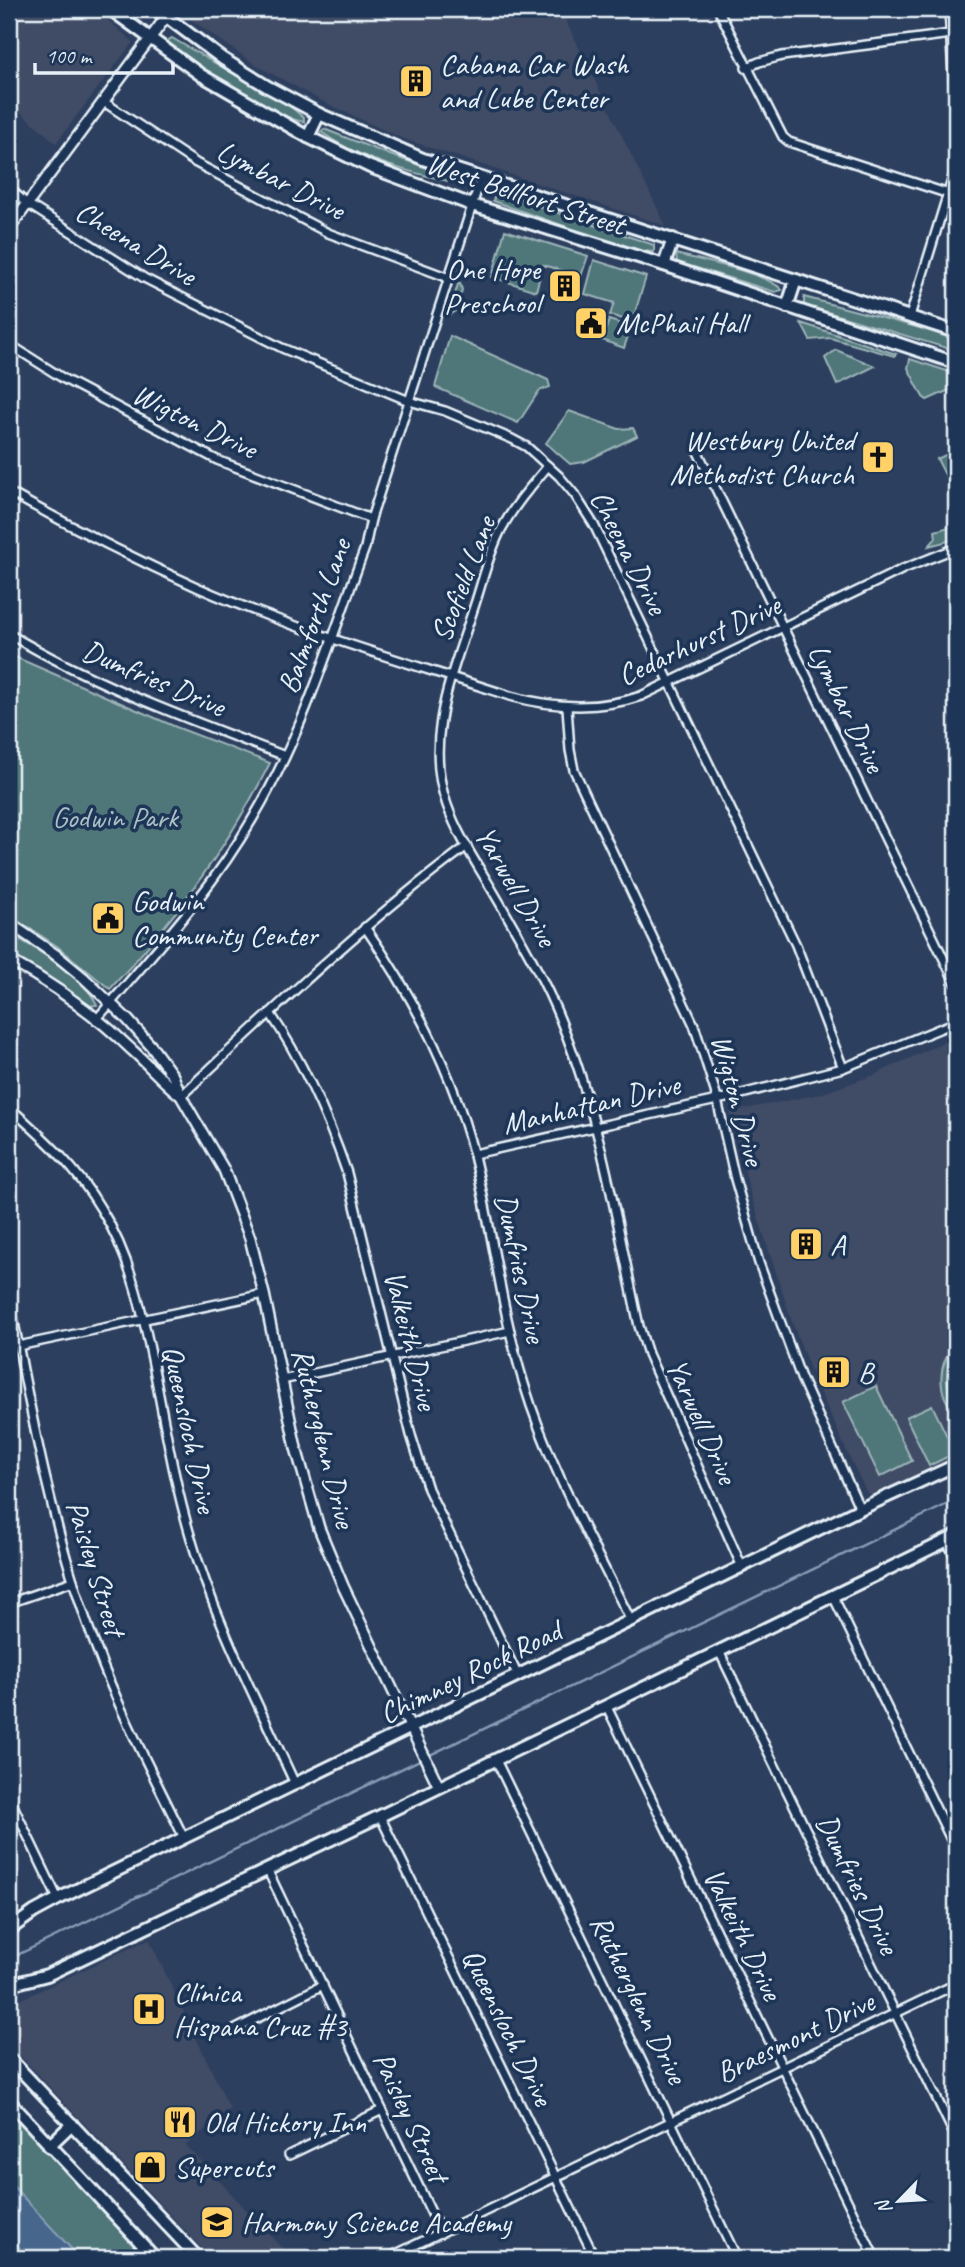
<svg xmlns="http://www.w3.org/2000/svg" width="965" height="2267" font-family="Caveat,sans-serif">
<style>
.built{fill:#404b66}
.green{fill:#507679;stroke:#9cb4b8;stroke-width:2}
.water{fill:#46668c;stroke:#879eb7;stroke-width:2}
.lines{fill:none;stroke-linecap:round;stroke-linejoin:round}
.stream{stroke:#879eb7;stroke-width:2.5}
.minor-casing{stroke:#e8f1f8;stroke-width:12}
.tertiary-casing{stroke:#e8f1f8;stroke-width:14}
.secondary-casing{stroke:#e8f1f8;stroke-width:16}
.minor{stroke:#1d3557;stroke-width:7}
.tertiary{stroke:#1d3557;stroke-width:9}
.secondary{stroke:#1d3557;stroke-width:10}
.labels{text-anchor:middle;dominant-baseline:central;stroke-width:7;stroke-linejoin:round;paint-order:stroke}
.poi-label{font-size:30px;fill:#e8f1f8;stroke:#1d3557;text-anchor:start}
.street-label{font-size:30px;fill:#e8f1f8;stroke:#1d3557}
.park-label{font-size:30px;fill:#abc0c5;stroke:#1d3557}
</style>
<rect width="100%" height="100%" fill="#2d3f5e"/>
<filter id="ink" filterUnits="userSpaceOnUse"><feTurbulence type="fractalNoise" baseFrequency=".0143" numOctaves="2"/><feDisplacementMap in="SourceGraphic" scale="14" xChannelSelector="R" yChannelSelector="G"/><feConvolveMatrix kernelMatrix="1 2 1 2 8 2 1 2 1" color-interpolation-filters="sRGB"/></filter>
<g filter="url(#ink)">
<!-- built -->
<g class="built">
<path d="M9,9H95L133,42L56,143L9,102Z"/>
<path d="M176,9H560L666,226L404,139L377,127L322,101L256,65Z"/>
<path d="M956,1036V1455L872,1496L867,1493L847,1452L810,1369L792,1322L750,1192L730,1112L820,1094L874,1075Z"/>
<path d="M149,1939L230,2109L186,2145L291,2258H211L9,2044V2005Z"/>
</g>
<!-- green -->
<g class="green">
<path d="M172,38L291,107L304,118V122C264,113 198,68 167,41Z"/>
<path d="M324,129L390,155L457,178L469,186C418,174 364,163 321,132Z"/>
<path d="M496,192L654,245V252L633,250L493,201Z"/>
<path d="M505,230L588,256L581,276L543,265L536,291L492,277Z"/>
<path d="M676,254C698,260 770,274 782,290L775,292L677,262Z"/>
<path d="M594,260L646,277L632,322L610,315L614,303L585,294Z"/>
<path d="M460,283L462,290L455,311L449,315L458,284Z"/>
<path d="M804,297L920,328L956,340V351L804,305Z"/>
<path d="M609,320L631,327L624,348L602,340Z"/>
<path d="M801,323L896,354L894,356L830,338L810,340Z"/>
<path d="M450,336L548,380L550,387L539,391L518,423L435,387Z"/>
<path d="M836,350L875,366L837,385L825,358Z"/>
<path d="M910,359L956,374V387L927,400L923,397L908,368Z"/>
<path d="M569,411L619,429L633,428L637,436L584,462L570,464L546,443Z"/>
<path d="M956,450V496L937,459Z"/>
<path d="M956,525V539L929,546L936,538L935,531Z"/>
<path d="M15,657L176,727L270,763C228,847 174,921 110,989L57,946L9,915V671Z"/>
<path d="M9,933C33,947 87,980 97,1005L89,1006L9,955Z"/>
<path d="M956,1343C956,1355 948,1363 947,1376C946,1390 956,1401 956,1414C936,1393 937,1364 956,1343Z"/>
<path d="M876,1386L912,1461L880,1477L843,1402Z"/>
<path d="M932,1405L955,1453L929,1466L906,1417Z"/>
<path d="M9,2111L147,2258H9Z"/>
</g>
<!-- water -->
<path class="water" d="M9,2182L80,2258H29L9,2237Z"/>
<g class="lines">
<!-- stream -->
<path class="stream" d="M9,1959L956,1500"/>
<!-- minor casing -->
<g class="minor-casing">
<g id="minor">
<path d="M718,9L783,137L789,142L949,194"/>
<path d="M949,9L956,124"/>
<path d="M746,68L759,62L782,56L951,34"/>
<path d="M104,102L196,163L328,233L449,278"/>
<path d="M9,188L26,203L144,278L282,348L409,401L445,411L512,439L527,447L559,476L575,495L594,525L796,945L843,1068"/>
<path d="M910,316L956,167"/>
<path d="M9,344L64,379L217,460L371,519"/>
<path d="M697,450L956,984"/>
<path d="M548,466C531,486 513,507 501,530C488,555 482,584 473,610C453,672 423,739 447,805C458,836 477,864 494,893C519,936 544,978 562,1024C601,1121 617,1225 639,1326L648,1354L742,1567"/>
<path d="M9,492C71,527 134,559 199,588C300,632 406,662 510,696C554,708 597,711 641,696L903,569L956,548"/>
<path d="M9,634C96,686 191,720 285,756"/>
<path d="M567,707L570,750L574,770L694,1025L715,1091L735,1179L759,1263L801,1378L860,1509"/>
<path d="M365,927C413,996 454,1074 474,1156C493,1232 501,1310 524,1384C549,1467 593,1544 631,1621"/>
<path d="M270,1013C304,1063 327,1115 347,1173L411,1435L428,1489L518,1676"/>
<path d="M96,1020C152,954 210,893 253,818C303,734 331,639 365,548L371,519L481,178"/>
<path d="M181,1096C273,1010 365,922 467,846"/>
<path d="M9,1107C44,1138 77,1168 101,1209C131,1257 143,1314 154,1369C165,1425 174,1481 190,1535C215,1622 258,1703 295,1784"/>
<path d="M474,1154L726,1098L843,1068L956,1022"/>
<path d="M9,1295C31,1415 53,1536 97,1650C121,1715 154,1776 184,1838"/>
<path d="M18,1346L264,1294"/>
<path d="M282,1380L510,1331"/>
<path d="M947,1541L956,1559"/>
<path d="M833,1596L956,1850"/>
<path d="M9,1603L73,1581"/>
<path d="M719,1651L956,2138"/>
<path d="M606,1705L875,2258"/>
<path d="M496,1760L737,2258"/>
<path d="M9,1797L58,1899"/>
<path d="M380,1816L595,2258"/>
<path d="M267,1869L441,2233"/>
<path d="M232,2031L323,1985"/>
<path d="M289,2155L382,2110"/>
<path d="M388,2258L956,1984"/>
</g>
</g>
<!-- tertiary casing -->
<g class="tertiary-casing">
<g id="tertiary">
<path d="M9,229L166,17"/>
<path d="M9,923L56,955L84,978L128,1020L151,1046L173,1076L181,1096L224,1170L250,1238L264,1294L296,1448L319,1528L343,1586L439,1787"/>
<path d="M9,960C53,984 96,1015 132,1050C149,1065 162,1081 180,1095"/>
</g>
</g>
<!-- secondary casing -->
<g class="secondary-casing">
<g id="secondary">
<path d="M110,9L201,75L308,137L370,167L472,205L664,265L956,363"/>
<path d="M156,9L223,59L268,87L319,114L423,159L956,332"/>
<path d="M308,137L319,114"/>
<path d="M664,265L673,239"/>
<path d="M787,307L796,280"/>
<path d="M9,1930L34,1912L58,1899L860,1509L956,1465"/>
<path d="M9,1985L47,1975L380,1816L956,1536"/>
<path d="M9,2058L198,2258"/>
<path d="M9,2101L155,2258"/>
<path d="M49,2146L72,2124"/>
</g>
</g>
<!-- minor -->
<use href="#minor" class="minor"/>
<!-- tertiary -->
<use href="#tertiary" class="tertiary"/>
<!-- secondary -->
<use href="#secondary" class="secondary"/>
</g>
</g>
<!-- icons -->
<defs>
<g id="building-square" transform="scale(1.75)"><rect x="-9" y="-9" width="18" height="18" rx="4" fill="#ffd166" stroke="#1d3557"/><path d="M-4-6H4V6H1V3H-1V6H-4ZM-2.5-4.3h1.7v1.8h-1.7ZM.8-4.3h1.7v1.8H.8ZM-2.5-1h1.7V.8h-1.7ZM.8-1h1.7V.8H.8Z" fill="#111"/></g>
<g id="civic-square" transform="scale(1.75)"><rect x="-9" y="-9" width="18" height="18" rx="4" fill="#ffd166" stroke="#1d3557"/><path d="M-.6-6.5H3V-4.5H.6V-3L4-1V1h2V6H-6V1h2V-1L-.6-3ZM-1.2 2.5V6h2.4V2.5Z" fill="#111"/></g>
<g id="church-square" transform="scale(1.75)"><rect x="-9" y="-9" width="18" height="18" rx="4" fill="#ffd166" stroke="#1d3557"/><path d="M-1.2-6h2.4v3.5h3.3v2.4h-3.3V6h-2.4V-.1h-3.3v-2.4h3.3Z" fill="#111"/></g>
<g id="hospital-square" transform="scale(1.75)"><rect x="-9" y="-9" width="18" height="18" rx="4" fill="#ffd166" stroke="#1d3557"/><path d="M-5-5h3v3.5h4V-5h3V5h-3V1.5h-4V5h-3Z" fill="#111"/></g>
<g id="restaurant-square" transform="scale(1.75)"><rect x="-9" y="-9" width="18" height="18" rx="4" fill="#ffd166" stroke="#1d3557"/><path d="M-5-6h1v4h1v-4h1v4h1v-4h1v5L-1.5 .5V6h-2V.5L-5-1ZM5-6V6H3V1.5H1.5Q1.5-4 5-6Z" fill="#111"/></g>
<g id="shop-square" transform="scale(1.75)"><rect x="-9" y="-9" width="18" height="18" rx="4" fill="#ffd166" stroke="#1d3557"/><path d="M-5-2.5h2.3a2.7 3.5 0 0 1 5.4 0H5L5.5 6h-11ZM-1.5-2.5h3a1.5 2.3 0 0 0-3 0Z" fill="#111"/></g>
<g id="school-square" transform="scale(1.75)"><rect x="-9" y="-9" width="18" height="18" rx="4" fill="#ffd166" stroke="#1d3557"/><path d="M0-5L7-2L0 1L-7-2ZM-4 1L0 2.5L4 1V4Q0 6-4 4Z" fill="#111"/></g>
</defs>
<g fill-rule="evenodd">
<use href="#building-square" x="416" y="81"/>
<use href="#building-square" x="565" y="286"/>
<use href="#civic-square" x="591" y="323"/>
<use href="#church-square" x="878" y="457"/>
<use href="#civic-square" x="108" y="918"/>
<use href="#building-square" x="806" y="1244"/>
<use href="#building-square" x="834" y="1372"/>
<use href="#hospital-square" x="149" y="2009"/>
<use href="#restaurant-square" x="180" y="2122"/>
<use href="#shop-square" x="150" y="2167"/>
<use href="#school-square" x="217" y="2222"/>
</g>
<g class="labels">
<!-- poi labels -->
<g class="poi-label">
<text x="440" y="64">Cabana Car Wash<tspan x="440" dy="34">and Lube Center</tspan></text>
<text x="540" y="269" text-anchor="end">One Hope<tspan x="540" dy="34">Preschool</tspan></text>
<text x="616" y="323">McPhail Hall</text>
<text x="854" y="440" text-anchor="end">Westbury United<tspan x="854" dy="34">Methodist Church</tspan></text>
<text x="132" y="901">Godwin<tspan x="132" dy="34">Community Center</tspan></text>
<text x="830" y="1244">A</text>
<text x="858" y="1372">B</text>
<text x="174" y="1992">Clínica<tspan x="174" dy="34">Hispana Cruz #3</tspan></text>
<text x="204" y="2122">Old Hickory Inn</text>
<text x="174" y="2167">Supercuts</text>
<text x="242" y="2222">Harmony Science Academy</text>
</g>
<!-- street labels -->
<g class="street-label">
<text transform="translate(281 180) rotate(27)">Lymbar Drive</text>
<text transform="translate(526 194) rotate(18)">West Bellfort Street</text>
<text transform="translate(136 243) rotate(31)">Cheena Drive</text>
<text transform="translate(195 421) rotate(26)">Wigton Drive</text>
<text transform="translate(629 552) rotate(63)">Cheena Drive</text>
<text transform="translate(463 579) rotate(-69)">Scofield Lane</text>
<text transform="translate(314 616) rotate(-70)">Balmforth Lane</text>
<text transform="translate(699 640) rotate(-25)">Cedarhurst Drive</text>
<text transform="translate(154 678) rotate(23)">Dumfries Drive</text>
<text transform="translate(847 708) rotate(64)">Lymbar Drive</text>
<text transform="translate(516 886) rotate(60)">Yarwell Drive</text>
<text transform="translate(738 1100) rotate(75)">Wigton Drive</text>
<text transform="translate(591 1104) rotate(-13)">Manhattan Drive</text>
<text transform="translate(521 1268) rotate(78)">Dumfries Drive</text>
<text transform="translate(411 1340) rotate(76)">Valkeith Drive</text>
<text transform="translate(702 1421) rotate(66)">Yarwell Drive</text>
<text transform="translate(190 1429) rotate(78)">Queensloch Drive</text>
<text transform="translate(324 1438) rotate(76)">Rutherglenn Drive</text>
<text transform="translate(96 1568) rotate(73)">Paisley Street</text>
<text transform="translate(470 1672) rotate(-26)">Chimney Rock Road</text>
<text transform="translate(858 1884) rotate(64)">Dumfries Drive</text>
<text transform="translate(743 1934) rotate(64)">Valkeith Drive</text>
<text transform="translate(639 1999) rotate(64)">Rutherglenn Drive</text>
<text transform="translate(508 2027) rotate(64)">Queensloch Drive</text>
<text transform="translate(795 2037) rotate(-26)">Braesmont Drive</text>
<text transform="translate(411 2117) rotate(65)">Paisley Street</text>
</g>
<!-- park labels -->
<g class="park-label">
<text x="115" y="817">Godwin Park</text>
</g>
</g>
<!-- margin -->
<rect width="965" height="2267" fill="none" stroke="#1d3557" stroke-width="35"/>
<rect x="18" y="18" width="930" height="2232" fill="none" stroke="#e8f1f8" stroke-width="2.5" filter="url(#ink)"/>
<!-- north arrow -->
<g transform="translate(899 2201) rotate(245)" stroke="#1d3557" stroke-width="5" paint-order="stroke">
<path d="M0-5L12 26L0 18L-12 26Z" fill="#e8f1f8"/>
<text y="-10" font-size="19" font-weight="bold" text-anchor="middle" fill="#e8f1f8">N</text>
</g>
<!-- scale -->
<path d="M35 63v10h138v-10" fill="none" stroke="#e8f1f8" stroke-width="3.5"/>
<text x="46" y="63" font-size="21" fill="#e8f1f8" stroke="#1d3557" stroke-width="5" paint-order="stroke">100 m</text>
</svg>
